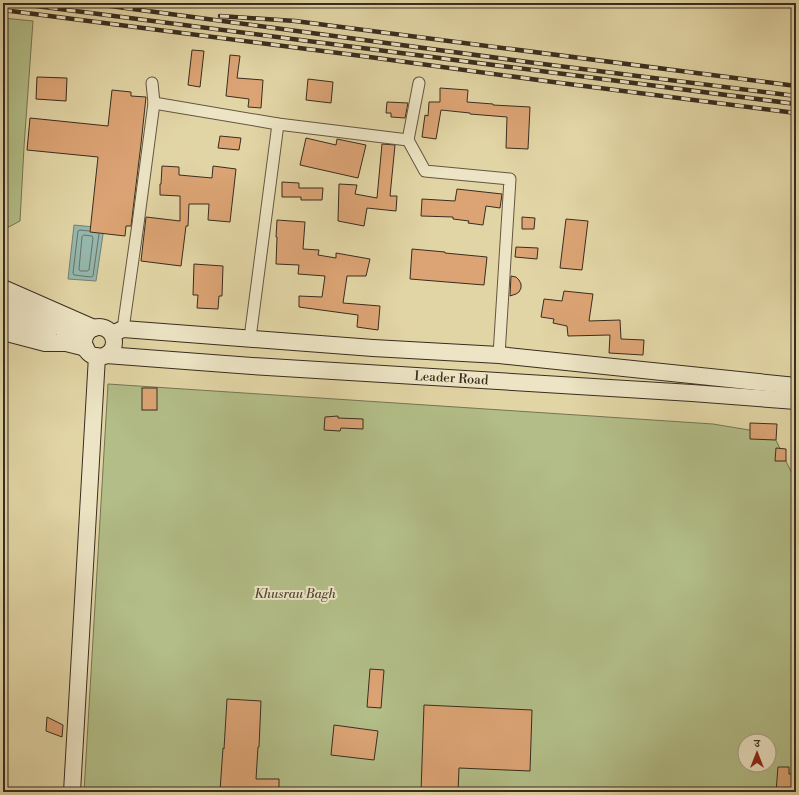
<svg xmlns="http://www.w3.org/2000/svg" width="799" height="795" font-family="'Libre Bodoni','Noto Serif Devanagari',serif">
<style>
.green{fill:#b2bd87;stroke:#767553;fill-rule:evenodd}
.water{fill:#96b7ae;stroke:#718075}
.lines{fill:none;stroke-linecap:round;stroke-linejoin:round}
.shore{stroke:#687266;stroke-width:1}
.building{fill:#dca475;stroke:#392d1f}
.street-casing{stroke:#635740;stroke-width:13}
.secondary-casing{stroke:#392d1f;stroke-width:18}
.street{stroke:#ece4c4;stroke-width:11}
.secondary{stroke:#ece4c4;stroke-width:16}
.rail-casing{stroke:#392d1f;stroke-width:4.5}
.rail{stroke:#ece4c4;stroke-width:3;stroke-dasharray:9;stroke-linecap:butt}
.labels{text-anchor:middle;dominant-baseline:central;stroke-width:4;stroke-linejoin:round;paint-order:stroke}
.street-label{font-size:13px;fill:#392d1f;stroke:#ece4c4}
.park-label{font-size:13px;font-style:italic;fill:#514a34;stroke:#ece4c4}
</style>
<rect width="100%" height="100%" fill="#e2d5a5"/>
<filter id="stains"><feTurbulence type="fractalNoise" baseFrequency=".005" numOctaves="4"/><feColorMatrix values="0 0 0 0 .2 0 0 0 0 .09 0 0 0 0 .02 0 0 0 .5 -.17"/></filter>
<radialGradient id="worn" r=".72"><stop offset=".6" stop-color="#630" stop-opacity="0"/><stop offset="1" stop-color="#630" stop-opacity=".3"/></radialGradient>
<!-- green -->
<g class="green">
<path d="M3,18L33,21L24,147L20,221L3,230Z"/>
<path d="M108,384L713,424L773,434L796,482V792H84ZM745,741H769V765H745Z"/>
</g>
<!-- water -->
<path class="water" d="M74,225L104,228L96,281L68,279Z"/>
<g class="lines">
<!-- shore -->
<g class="shore">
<path d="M89,231L80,230L78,231L73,273L74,275L91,277L93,276L99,234"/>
<path d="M84,235L92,236L93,238L89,270L87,271H80L79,269L82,237Z"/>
</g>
</g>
<!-- building -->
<g class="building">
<path d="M192,50L204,51L200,87L188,85Z"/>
<path d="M230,55L240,56L237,78L263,80L261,108L248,107L249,99L226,96Z"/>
<path d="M37,77L67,78L66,101L36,99Z"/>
<path d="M308,79L333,82L331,103L306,100Z"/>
<path d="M440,88L468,90L467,102L493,104V105L530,107L528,149L506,148L507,117L470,114V113L441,110L436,139L422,137L425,115L428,116L429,102H440Z"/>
<path d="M112,90L131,92V96L146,97L141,144L131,226H126L125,236L90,232L98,157L27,150L30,118L108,126Z"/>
<path d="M387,102L408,103L405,118L391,117V113H386Z"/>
<path d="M220,136L241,138L239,150L218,148Z"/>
<path d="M306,138L336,145L337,139L366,145L358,178L300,165Z"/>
<path d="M382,144L395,145L390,196H397L396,211L367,208L364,226L338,221L339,184L357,185L355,194L377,198Z"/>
<path d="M162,166L179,167V175L212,178L213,166L236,169L230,222L208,220L209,204H189L188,226H186L181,266L141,261L146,217L180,221V196L160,195V184H161Z"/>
<path d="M282,182L299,183V188H323L322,200H301V197H282Z"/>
<path d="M457,189L502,194L500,208L486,206L483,225L468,223L469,221L453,219V217L421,216L422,199L455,201Z"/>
<path d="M522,217L535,218L534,229H522Z"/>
<path d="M566,219L588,221L582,270L560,268Z"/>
<path d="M277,220L305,222L303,249L319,250L318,255L336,258V253L370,259L366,276H347L343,303L380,306L378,330L357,327L358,315L299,307V296L322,297L325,276L298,274L299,265L276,264L277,237H276Z"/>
<path d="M516,247L538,248L537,259L515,257Z"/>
<path d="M412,249L445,252V253L487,257L484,285L410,279Z"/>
<path d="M194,264L223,266L222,296H219L218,309L197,308L198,295H193Z"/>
<path d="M511,276L516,277L519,280L521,284V288L519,292L516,294L510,296Z"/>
<path d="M564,291L593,294L589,321L620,320L621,339L644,340L643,355L609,353L610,335L568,336L567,326L553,323L554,319L541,317L544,299L562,301Z"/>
<rect x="142" y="388" width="15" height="22"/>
<path d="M338,416V418L363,419V429L341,428L340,431L324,430L325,417Z"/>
<path d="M750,423L777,424L776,440L750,439Z"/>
<path d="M776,448L786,449V461H775Z"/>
<path d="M370,669L384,670L381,708L367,707Z"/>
<path d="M227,699L261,701L259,747H258L256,779H279V791L255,790V792L220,791L223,748L224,749Z"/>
<path d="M424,705L532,710L530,771L459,768L458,792H421Z"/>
<path d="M47,717L63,725L62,737L46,731Z"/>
<path d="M334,725L378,731L374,760L331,755Z"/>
<path d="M778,767H789V774H796V792H776Z"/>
</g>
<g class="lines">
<!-- street casing -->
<g class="street-casing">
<g id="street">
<path d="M419,83L408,140L425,171L510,179L499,355"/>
<path d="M154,103L278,124L408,140"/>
<path d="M123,329L138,224L154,103L152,83"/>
<path d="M250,338L278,124"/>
</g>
</g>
<!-- secondary casing -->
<g class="secondary-casing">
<g id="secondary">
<path d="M3,288L94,328"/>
<path d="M3,304L71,332L86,334"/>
<path d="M3,318L48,335"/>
<circle cx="99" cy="342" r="15"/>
<path d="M3,332L45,343H66L86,348"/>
<path d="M112,334L123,329L373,348L499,355L796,386"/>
<path id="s1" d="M106,355L252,366L692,393L796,401"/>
<path d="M72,792L97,356"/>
</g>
</g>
<!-- street -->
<use href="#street" class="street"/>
<!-- secondary -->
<use href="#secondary" class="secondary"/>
<!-- rail casing -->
<g class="rail-casing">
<g id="rail">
<path d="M13,3L796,104"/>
<path d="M88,3L535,63L796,96"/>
<path d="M3,10L362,56L553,82L796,113"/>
<path d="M220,16L295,21L796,86"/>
</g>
</g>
<!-- rail -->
<use href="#rail" class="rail"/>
</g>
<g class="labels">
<!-- street labels -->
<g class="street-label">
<text stroke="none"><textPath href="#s1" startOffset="346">Leader Road</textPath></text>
</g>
<!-- park labels -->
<g class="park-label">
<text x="295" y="594">Khusrau Bagh</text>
</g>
</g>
<!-- margin -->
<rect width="799" height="795" fill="none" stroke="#e2d5a5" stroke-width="16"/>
<rect x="4" y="4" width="791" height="787" fill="none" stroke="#392d1f" stroke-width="2"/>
<rect x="8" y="8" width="783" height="779" fill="none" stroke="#392d1f"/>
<!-- north arrow -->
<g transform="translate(757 753)"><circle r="19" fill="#ece4c4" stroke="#a49b82"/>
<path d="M0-3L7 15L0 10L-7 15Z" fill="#8f2418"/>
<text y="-6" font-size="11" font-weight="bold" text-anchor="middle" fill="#392d1f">उ</text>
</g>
<rect width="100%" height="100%" filter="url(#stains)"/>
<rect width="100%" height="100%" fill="url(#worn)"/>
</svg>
